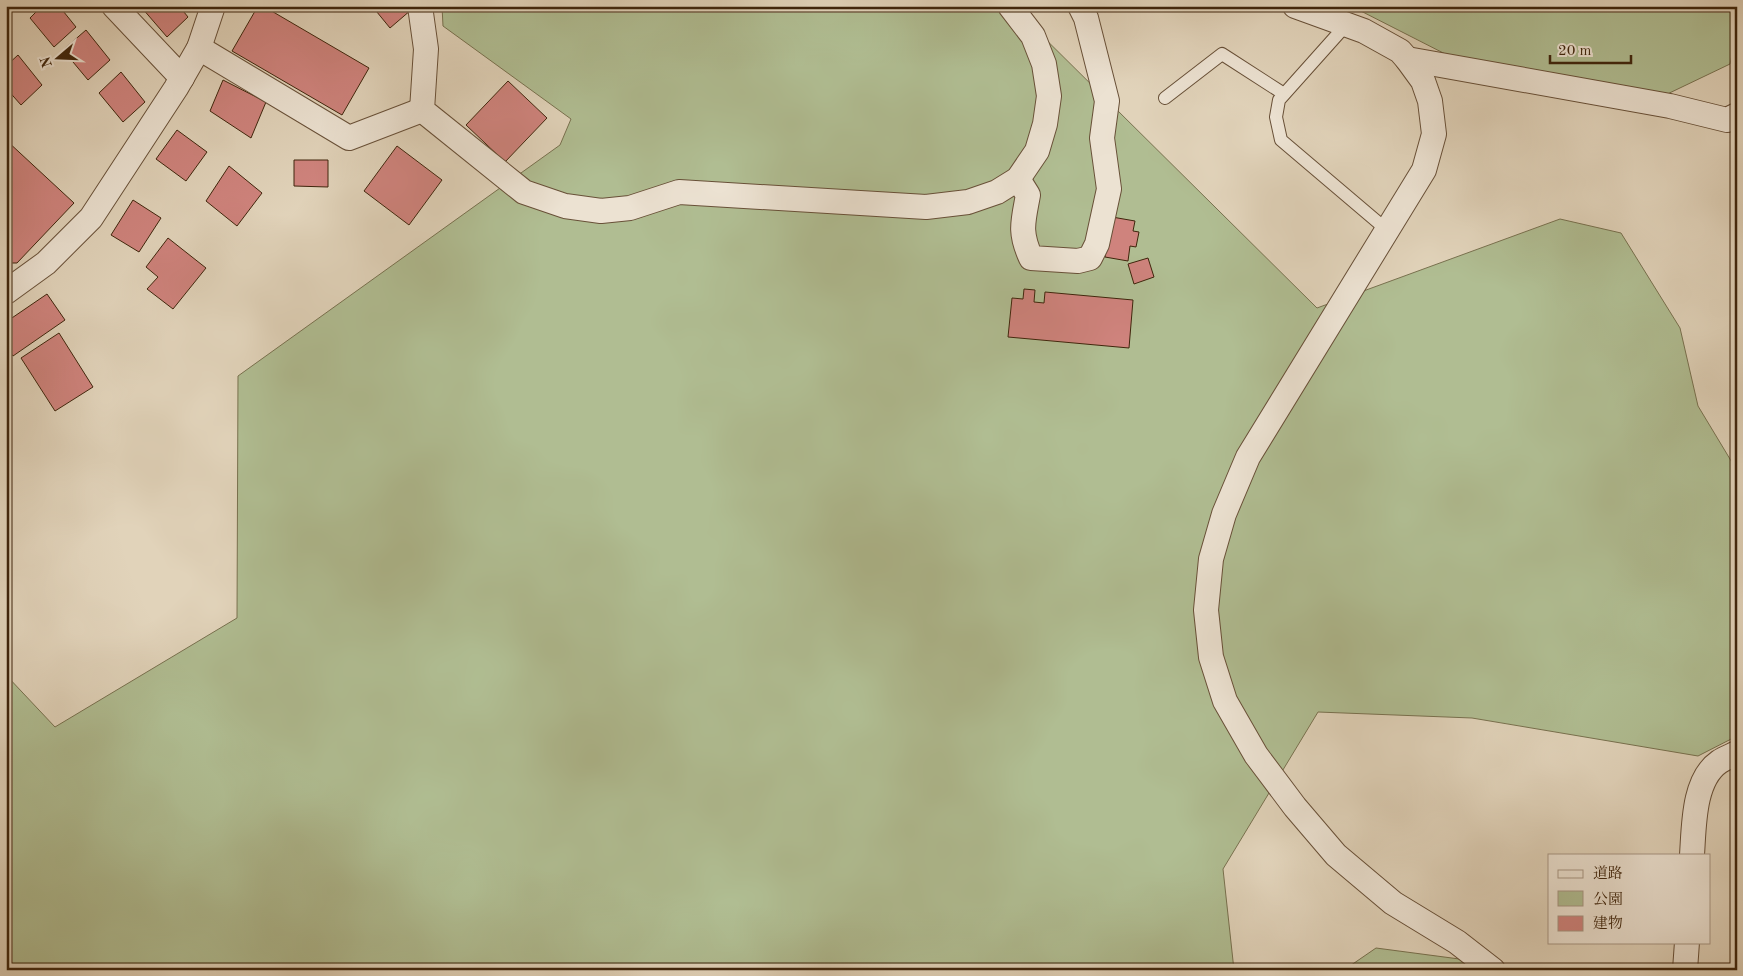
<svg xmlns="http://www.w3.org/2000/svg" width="1743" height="976" font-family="'Old Standard TT','Noto Serif JP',serif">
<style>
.green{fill:#b0bd92;stroke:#78714f}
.building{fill:#cf837d;stroke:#3f250c}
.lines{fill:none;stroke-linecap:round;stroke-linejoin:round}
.service-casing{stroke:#685038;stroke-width:14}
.minor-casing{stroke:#685038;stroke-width:26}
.service{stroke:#ece2d2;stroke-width:12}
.minor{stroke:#ece2d2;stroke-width:24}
</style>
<rect width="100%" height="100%" fill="#e1d3ba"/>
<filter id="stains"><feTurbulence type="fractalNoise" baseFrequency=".004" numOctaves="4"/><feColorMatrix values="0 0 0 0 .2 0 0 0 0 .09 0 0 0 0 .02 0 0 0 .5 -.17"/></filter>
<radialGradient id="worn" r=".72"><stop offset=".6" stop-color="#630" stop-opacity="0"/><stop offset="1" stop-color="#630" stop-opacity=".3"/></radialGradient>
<!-- green -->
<g class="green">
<path d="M442,6H1012L1317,308L1560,219L1621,233L1680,328L1698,406L1733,464L1737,463V736L1698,756L1472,718L1318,712L1223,869L1234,970H6V675L55,727L237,618L238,376L560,145L571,119L443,26Z"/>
<path d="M1351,6H1737V32L1730,64L1659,98L1461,62Z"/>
<path d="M1376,948L1535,969L1537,970H1344Z"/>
</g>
<!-- building -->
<g class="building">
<path d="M42,6H59L76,27L54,47L30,18Z"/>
<path d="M144,6H179L188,17L167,37L142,8Z"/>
<path d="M258,6H263L369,68L342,115L232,51Z"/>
<path d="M372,6H408L411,10L390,28Z"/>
<path d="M86,30L110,60L88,80L63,50Z"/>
<path d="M18,55L42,85L21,105L6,88V66Z"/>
<path d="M121,72L145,102L123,122L99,93Z"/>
<path d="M223,80L266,102L251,138L210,111Z"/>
<path d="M508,81L547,118L505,162L466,125Z"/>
<path d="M177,130L207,152L186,181L156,159Z"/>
<path d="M6,140L74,203L17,263H6Z"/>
<path d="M397,146L442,180L409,225L364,191Z"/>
<path d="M294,160H328V187L294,186Z"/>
<path d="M229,166L262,193L237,226L206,201Z"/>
<path d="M133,200L161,218L139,252L111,235Z"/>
<path d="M1112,217L1135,221L1133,231L1139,232L1136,247L1130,246L1128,261L1105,257Z"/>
<path d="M168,238L206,268L173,309L147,289L158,277L146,267Z"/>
<path d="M1148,258L1154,277L1134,284L1128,264Z"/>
<path d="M1024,289L1035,290L1034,302L1044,303L1045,292L1133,300L1129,348L1008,337L1012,298L1023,299Z"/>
<path d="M47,294L65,320L13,356L6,347V322Z"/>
<path d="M59,333L93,387L55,411L21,358Z"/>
</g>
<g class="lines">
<!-- service casing -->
<g class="service-casing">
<g id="service">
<path d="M1346,25L1279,100L1276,117L1281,140L1387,230"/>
<path d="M1165,98L1222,54L1284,94"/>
</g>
</g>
<!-- minor casing -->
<g class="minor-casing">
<g id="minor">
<path d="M114,6L182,78"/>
<path d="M420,6L426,49L422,110L524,192L565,206L601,211L630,208L679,192L926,207L968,202L997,192L1018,179L1037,151L1045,124L1049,96L1044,64L1033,36L1010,6"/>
<path d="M1295,6L1364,31L1400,51L1407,59L1423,81L1430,101L1434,134L1424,170L1248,457L1224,514L1211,559L1206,610L1211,657L1225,701L1256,755L1295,807L1336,855L1393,903L1457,942L1493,970"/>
<path d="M199,48L349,138L422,110"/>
<path d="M1407,59L1670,106L1727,120L1737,115"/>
<path d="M1018,179L1028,195C1023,222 1019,232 1031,258L1078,261L1090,258L1097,244L1109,189L1102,138L1107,101L1086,18L1080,6"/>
<path d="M6,292L46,263L91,218L176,88L199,48L213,6"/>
<path d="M1692,855C1694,827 1693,780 1719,762C1725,758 1731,756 1737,753"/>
<path d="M1685,970L1687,942"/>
</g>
</g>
<!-- service -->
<use href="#service" class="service"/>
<!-- minor -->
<use href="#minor" class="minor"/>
</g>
<!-- margin -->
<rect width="1743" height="976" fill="none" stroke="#e1d3ba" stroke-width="25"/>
<rect x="8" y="8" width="1728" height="961" fill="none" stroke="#3f250c" stroke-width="2.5"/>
<rect x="12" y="12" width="1718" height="951" fill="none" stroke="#3f250c"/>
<!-- legend -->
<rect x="1548" y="854" width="162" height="90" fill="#ece2d2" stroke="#a79683"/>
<rect x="1558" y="870" width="25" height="8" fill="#ece2d2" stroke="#a79683"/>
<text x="1593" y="878" font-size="15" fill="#3f250c">道路</text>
<rect x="1558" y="891" width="25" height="15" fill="#b0bd92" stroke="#a79683"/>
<text x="1593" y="904" font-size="15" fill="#3f250c">公園</text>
<rect x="1558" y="916" width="25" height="15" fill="#cf837d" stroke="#a79683"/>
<text x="1593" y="928" font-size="15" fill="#3f250c">建物</text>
<!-- north arrow -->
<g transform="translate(58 58) rotate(251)" stroke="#ece2d2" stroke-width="4" paint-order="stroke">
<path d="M0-4L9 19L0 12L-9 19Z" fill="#3f250c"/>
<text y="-8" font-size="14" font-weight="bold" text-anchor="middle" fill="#3f250c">N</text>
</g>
<!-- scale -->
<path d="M1550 55v8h81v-8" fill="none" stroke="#3f250c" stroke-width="2.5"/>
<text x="1558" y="55" font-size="15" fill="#3f250c" stroke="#ece2d2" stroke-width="4" paint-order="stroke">20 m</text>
<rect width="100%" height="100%" filter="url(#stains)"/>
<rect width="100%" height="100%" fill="url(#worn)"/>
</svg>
